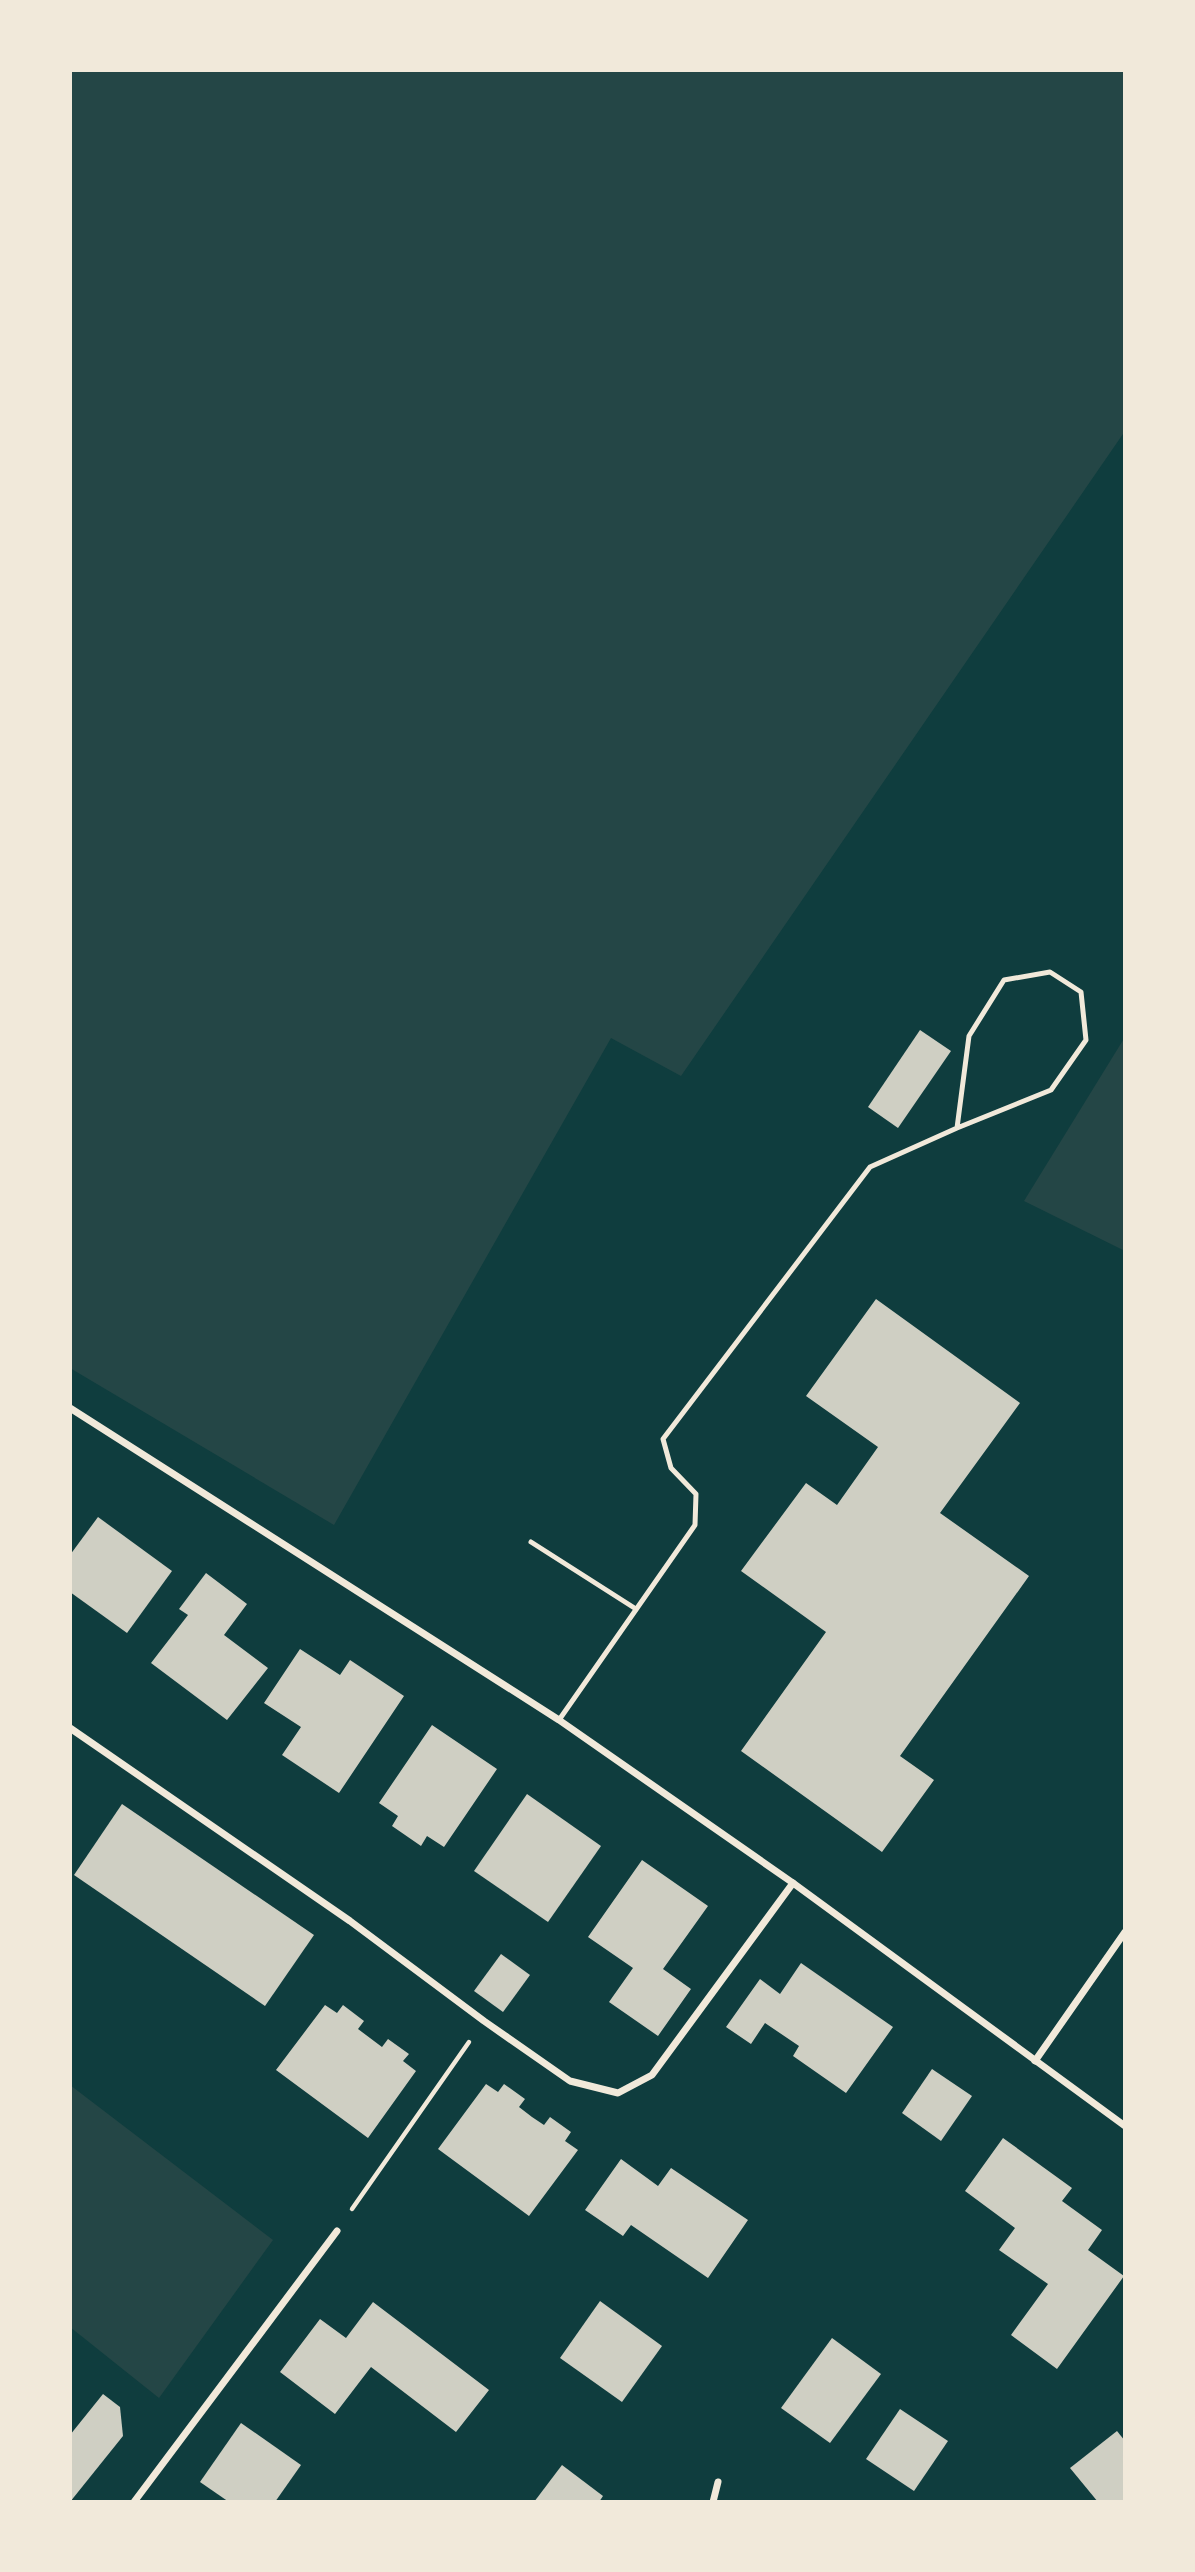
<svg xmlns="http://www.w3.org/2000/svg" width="1195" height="2572" font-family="Lora,serif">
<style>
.green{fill:#244646}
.building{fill:#cfcfc3}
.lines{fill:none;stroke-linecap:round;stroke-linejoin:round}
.path{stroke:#f1e9da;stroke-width:4.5}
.service{stroke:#f1e9da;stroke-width:5}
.minor{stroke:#f1e9da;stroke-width:7}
</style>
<rect width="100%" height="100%" fill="#0f3d3e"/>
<!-- green -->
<g class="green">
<path d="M70,70H1125V431L681,1076L611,1038L334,1525L70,1368Z"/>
<path d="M1125,1037V1251L1024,1201Z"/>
<path d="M70,2085L273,2240L159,2398L70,2327Z"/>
</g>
<!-- building -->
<g class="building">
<path d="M920,1030L951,1051L898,1128L868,1107Z"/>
<path d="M876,1299L1020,1403L940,1513L1029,1576L900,1756L934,1780L882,1852L741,1751L826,1632L741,1571L806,1483L837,1505L878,1447L806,1396Z"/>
<path d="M98,1517L172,1571L127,1633L70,1592V1555Z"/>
<path d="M206,1573L247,1604L224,1635L268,1668L227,1720L151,1663L188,1615L179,1609Z"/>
<path d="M300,1649L340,1675L350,1660L404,1696L339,1793L282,1755L301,1727L264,1703Z"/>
<path d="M432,1725L497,1769L444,1847L427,1836L421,1846L392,1826L398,1816L379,1803Z"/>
<path d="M527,1794L601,1846L548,1922L474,1871Z"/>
<path d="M122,1804L314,1935L265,2006L74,1875Z"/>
<path d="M642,1860L708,1906L663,1969L691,1989L658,2036L609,2002L633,1968L588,1937Z"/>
<path d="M501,1954L530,1975L503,2012L474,1991Z"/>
<path d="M801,1963L893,2027L846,2093L793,2056L799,2046L765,2023L751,2044L726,2027L760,1979L780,1994Z"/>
<path d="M325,2005L337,2013L343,2005L364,2021L358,2029L382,2047L388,2039L409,2054L403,2061L416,2071L368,2138L276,2070Z"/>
<path d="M932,2069L972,2096L941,2141L902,2113Z"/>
<path d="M486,2084L498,2092L504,2084L525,2099L519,2107L532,2117L544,2125L550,2117L571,2132L565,2141L578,2150L529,2216L438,2149Z"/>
<path d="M1003,2138L1072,2188L1062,2201L1102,2230L1088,2250L1124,2276L1057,2369L1011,2335L1048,2284L999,2250L1015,2228L965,2191Z"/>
<path d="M621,2159L658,2186L671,2168L748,2220L708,2278L631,2225L623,2236L585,2210Z"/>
<path d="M600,2301L662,2346L622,2402L560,2358Z"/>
<path d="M373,2302L489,2390L456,2432L371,2367L335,2414L280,2372L320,2319L346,2338Z"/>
<path d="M832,2338L881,2374L830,2443L781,2408Z"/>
<path d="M103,2394L120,2407L123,2436L70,2502V2435Z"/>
<path d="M900,2409L948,2441L914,2491L866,2459Z"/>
<path d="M241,2423L301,2465L275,2502H229L200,2482Z"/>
<path d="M1117,2431L1125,2441V2502H1098L1070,2468Z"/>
<path d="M562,2465L603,2496L599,2502H534Z"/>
</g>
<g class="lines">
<!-- path -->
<path class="path" d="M352,2209L469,2042"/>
<!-- service -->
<g class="service">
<path d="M531,1542L636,1609"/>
<path d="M559,1720L695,1525L696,1494L671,1468L663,1439L870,1167L957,1128L969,1036L1004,980L1050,972L1081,992L1086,1040L1051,1090L957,1128"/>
</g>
<!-- minor -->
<g class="minor">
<path d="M70,1408L559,1720L793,1883L1125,2126"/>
<path d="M70,1728L350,1921L484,2021L570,2081L618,2093L652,2075L793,1883"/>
<path d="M1035,2061L1125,1932"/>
<path d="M134,2502L337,2231"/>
<path d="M713,2502L718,2482"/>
</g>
</g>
<!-- border -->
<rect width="1195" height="2572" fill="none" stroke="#f1e9da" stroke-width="144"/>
</svg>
